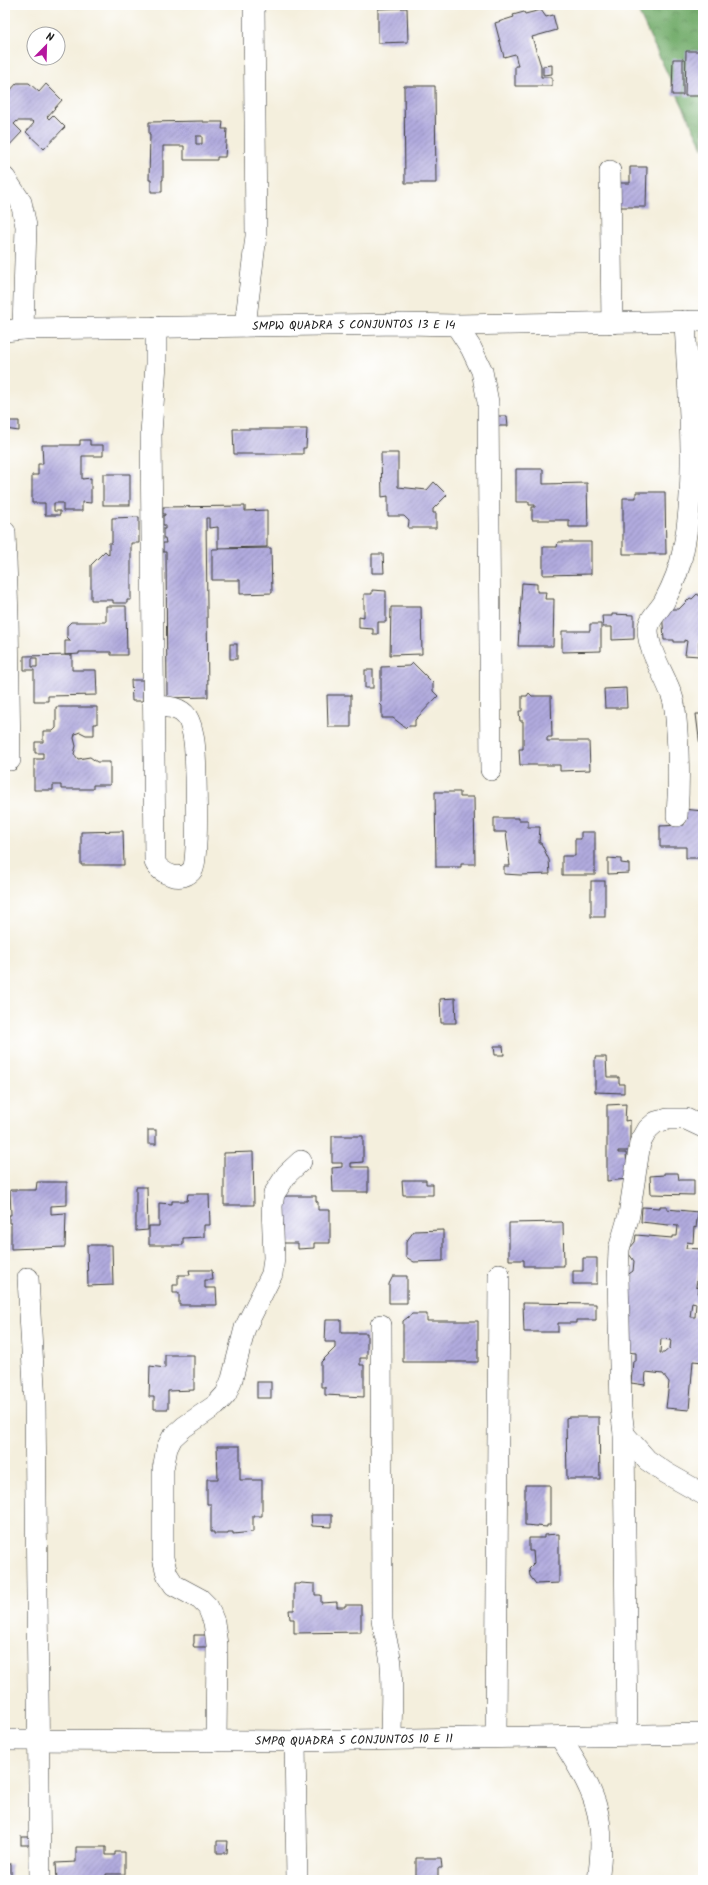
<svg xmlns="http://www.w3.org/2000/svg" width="708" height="1885" font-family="Kalam,sans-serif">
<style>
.forest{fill:url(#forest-crowns);stroke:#466342}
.building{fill:url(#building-hatch);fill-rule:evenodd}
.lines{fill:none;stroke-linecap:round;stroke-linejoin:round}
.minor-casing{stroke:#3c3c39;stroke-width:22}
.minor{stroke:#fff;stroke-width:21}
.labels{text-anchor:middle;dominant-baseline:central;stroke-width:4;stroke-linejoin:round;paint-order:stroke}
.street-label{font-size:12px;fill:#1c1c1c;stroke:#fff}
</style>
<defs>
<pattern id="forest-crowns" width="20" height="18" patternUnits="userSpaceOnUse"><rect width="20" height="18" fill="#70aa68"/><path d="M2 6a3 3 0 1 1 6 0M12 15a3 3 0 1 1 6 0" fill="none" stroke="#5b8a55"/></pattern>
<pattern id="building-hatch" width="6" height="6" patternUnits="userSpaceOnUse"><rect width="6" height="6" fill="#b1aade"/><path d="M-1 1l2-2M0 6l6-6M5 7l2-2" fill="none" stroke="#8f8ab3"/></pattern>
</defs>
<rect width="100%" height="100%" fill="#fff"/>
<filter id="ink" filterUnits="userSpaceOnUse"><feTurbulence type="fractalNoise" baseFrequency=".025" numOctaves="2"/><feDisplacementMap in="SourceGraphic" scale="8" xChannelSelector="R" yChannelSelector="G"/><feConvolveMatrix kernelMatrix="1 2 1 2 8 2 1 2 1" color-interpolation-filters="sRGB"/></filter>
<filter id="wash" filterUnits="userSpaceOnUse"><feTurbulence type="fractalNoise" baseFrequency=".012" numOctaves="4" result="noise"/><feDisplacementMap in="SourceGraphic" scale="16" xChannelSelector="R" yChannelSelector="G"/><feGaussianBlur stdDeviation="0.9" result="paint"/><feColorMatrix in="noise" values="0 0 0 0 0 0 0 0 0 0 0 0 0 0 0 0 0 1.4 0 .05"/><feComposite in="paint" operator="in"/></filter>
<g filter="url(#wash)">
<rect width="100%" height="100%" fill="#f4efdd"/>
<!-- forest -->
<path class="forest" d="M635,5H703V149Z"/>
<g id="blocks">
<!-- building -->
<g class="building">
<path d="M407,8L408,42L378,43V9Z"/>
<path d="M541,10L546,17L553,15L557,30L532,37L541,66V77H552V86H515V66H518L515,54L504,57L495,23L514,17L513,15L524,12L525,14Z"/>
<path d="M701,42H703V96H685L686,51H702Z"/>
<path d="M673,59H683V95H672Z"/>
<path d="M552,65V74L543,75V66Z"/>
<path d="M17,83H29L39,92L46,84L62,100L47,117L49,119L53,115L65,127L44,149L26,132L34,123L32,121H17L14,124L22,132L5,150V90L8,93Z"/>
<path d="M404,86H435L436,183H405Z"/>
<path d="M203,121V122H223L222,129H227L225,157H217V160H184V146H163V180H162V192H151V180H149L150,134H149V122ZM196,136H202V144H196Z"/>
<path d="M630,167H647L646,207H617L618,183H630Z"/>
<path d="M489,416H507L508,426H490Z"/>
<path d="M9,421H19V431L5,429V422Z"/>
<path d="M233,429H307L306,448H303V454H234Z"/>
<path d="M80,440H90V445H103V456H82V479L91,478V503L82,502V511H63V503H54V511H60V515H45V503H32V475H38V464H43L42,445H80Z"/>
<path d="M381,453H398V487L427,490L434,482L447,495L433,509V513H436V528H408L409,521L404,516H388V496L382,497Z"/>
<path d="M516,469H543V484L587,483L588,527H569V520H532V507H535V505H529V502H516Z"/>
<rect x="103" y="474" width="27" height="31"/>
<path d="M636,492H665L666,554H623V498H636Z"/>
<path d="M245,506V511L267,510V547L218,548V527L209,528V518H206L208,697L167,698L166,552H163V543H166L165,538H163V529H165V525H163V516L165,515V514H163V507Z"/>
<path d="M139,517V543H131V600H127V603H113V600H91V565L105,551L109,555V543H112V518Z"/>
<path d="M558,542H591V574L543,575V547H557Z"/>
<path d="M271,548L272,593L240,594V580H212V549Z"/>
<path d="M372,554H383L384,573H372Z"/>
<path d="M522,583L537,584V592H546L545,599H554L553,646H518Z"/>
<path d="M372,590L386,591V622H378V634H373V629L359,628V616L364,617V594H372Z"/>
<path d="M697,594L703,598V641H699V656L685,655L687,641L684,640V642H674V640H664L662,609H679L690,598L692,599Z"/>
<path d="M106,606H126L127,655H111V652H79V654L65,655V641H71L67,637V626L71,622H106Z"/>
<path d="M391,607H421L422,654L390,655Z"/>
<path d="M612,614L634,615V639L612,640V627H603L602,616H612Z"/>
<path d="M590,624H601V651L562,652V631H590Z"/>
<rect x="230" y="644" width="7" height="15"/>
<path d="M72,655V670H96L97,695L48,696V701H34V670H24V656ZM32,658H37V667H32Z"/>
<path d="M413,663L433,683V691L438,696L415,720V726H408L406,728L393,718H382V706L380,704L381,703V667L410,666Z"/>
<rect x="365" y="670" width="8" height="18"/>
<path d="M131,680H143V701H132Z"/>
<path d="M626,688L627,708H605L604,689Z"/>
<path d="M529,693L532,696H551L552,737H547V741H589L590,770L560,771V765H520L519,749H523V721H520L519,711H522V696H527Z"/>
<path d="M327,695H351V727H328Z"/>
<path d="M56,707H97V724H94V735H86L80,732L75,734L74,738L76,746L74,754L78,759L90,757L97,762H110V785H93V789H61V785H53V790H34V759H43V753H35V742H43V731H53L56,728Z"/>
<path d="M696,714H703V745L700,746Z"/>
<path d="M435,792H460V797H474L475,864H461V867H436Z"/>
<path d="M683,809L703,811V858H686V847H660V826L684,825Z"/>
<path d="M494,818H519V820H528V827H540L539,843H541L549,860L550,874L520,875L504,874V866H510L506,832H494Z"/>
<path d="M123,831L124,865H81V832Z"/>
<path d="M581,832H595V875H562V856H575V839H581Z"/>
<path d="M608,858L621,859V863L629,864V873L608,874Z"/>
<rect x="591" y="881" width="14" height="36"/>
<path d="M455,998L456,1023H441L440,999Z"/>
<path d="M494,1046H503L504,1055H495Z"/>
<path d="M595,1057H606L607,1077H619V1084H624V1093L595,1092Z"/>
<path d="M626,1104L625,1121L630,1120V1151H618V1153H626L628,1179L607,1181V1105Z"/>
<rect x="148" y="1130" width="8" height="14"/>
<path d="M332,1136H363V1162L351,1163V1167H368V1192H333L332,1168L342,1167V1163H332Z"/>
<path d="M253,1152L254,1205H224V1153Z"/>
<path d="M664,1173H678L679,1180H694V1195L651,1194L650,1176L664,1175Z"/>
<path d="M402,1180H426V1184H433V1195H403Z"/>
<path d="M37,1182H67V1205L51,1206V1214L66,1213L65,1247L11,1249V1223H9V1215H11L10,1190H36Z"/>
<path d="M136,1187H147L148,1230L136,1231Z"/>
<path d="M188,1194H209L210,1225H204V1237L183,1238V1245H149V1226H159V1203L172,1204V1201H187Z"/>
<path d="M288,1196H316V1201L318,1202V1210H330V1243H314V1248L298,1249V1243H283V1223H277V1197Z"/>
<path d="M660,1206H667V1209L698,1212L696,1228L694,1227L693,1243L687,1242L686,1248L701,1249L696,1287L699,1288L698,1294L703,1295V1362L693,1361L689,1410L666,1408L669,1382L663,1374L646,1372L645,1385L631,1383L633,1361H636V1353L626,1352V1276L633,1271L634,1261L629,1254L630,1248L635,1242L636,1235L672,1238V1236H677L678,1226L641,1222L642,1207L660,1208ZM692,1302L696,1303L695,1317H690ZM661,1339L671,1340L670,1348L664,1353H660Z"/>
<path d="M562,1222L563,1223L564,1266H524V1260H509V1223Z"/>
<path d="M443,1230V1261L414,1262L406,1257V1242L414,1231Z"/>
<path d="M87,1245H112L113,1285L88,1286Z"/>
<path d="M583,1258H597V1284H573V1271H583Z"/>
<path d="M189,1270H212L213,1280H205V1288H216L217,1305H179V1293H173V1285H178V1275H190Z"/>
<path d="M393,1276H407V1303H389V1284Z"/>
<path d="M523,1303L596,1304V1320H576V1323H558V1332H524Z"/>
<path d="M412,1314H427V1321H478V1362H403V1321Z"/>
<path d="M326,1320H341V1333H367V1358H360V1365H364V1397L325,1395V1387H321V1362L335,1348V1342H325Z"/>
<path d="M165,1355H194V1390L168,1391V1409H154V1397H149L150,1366L165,1368Z"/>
<rect x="257" y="1382" width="14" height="16"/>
<path d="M569,1417H599L600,1479H567L566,1418Z"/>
<path d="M217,1446H240V1480H262V1516H253V1532L233,1534V1532H228V1534H214V1532H211V1504H207V1479H218Z"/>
<path d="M525,1485H550V1525H547V1527L525,1525Z"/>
<path d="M311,1515H332V1527L312,1526Z"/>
<path d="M559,1534V1583L536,1584L530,1576L529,1568L534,1563L533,1551H529V1538H544V1535Z"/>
<path d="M301,1583L315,1584V1595H321V1603L337,1602V1607H345V1605H361V1632L294,1633V1619H290L289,1610H294V1584H300Z"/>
<path d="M194,1635H208V1647H194L193,1645L194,1643Z"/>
<rect x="21" y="1837" width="24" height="8"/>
<path d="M217,1841H228L227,1853H217Z"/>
<path d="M76,1847H106V1855H115V1852H125V1874H106V1880H57L56,1863L76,1862Z"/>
<path d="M416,1858H441L442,1868H438V1880L416,1878Z"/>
<rect x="5" y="1864" width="6" height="16"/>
</g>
</g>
</g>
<g filter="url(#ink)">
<use href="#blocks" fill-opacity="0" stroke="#3c3c39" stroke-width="1"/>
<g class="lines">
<!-- minor casing -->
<g class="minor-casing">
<g id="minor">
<path d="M610,171L612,323"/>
<path d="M5,178L21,202L26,226L23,329"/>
<path d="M456,325L471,348L482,371L488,402L491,770"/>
<path d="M245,326L256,236L254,5"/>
<path id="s1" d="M5,331L23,329L404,324L456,325L703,321"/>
<path d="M5,532L8,617L10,760"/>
<path d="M154,706C166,707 179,706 187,717C191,723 193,734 194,741C196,757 199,860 193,869C183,884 160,874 155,862L151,433L156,364V327"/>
<path d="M677,816C679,788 679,760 677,732C676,720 676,707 672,696C665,675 649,653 648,631C648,619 659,611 664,602C672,587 680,568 683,551C698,480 688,394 685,321"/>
<path d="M703,1127L686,1119H668L656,1122L648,1129L640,1143L629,1215L619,1249L618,1278L621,1408L624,1434L647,1460L666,1473L703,1494"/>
<path d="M28,1278L35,1404L40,1880"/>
<path d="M381,1325L382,1620C384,1635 390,1649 391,1665C393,1690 391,1715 391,1739"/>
<path d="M624,1434L627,1735"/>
<path d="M496,1737L499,1274"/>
<path d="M560,1737C594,1791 608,1815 598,1880"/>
<path id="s2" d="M5,1740L295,1741L703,1734"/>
<path d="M216,1741L217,1645L214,1622L208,1607L200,1599L174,1585L167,1574L163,1558V1469L167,1448L172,1438L184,1427L216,1405L226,1394L232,1379L245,1328L272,1274L274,1258L272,1206L274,1194L287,1174L301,1161"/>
<path d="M295,1741L297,1880"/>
</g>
</g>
<!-- minor -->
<use href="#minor" class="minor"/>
</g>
</g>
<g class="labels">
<!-- street labels -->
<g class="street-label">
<text stroke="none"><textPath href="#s1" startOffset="349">SMPW QUADRA 5 CONJUNTOS 13 E 14</textPath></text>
<text stroke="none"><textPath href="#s2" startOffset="349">SMPQ QUADRA 5 CONJUNTOS 10 E 11</textPath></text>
</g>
</g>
<!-- margin -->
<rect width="708" height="1885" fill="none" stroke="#fff" stroke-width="20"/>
<!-- north arrow -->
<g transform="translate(46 46) rotate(23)"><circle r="19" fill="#ffffff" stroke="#a4a4a4"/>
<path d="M0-3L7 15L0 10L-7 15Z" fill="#b5179e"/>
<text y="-6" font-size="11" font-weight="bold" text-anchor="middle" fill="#1c1c1c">N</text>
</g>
</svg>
